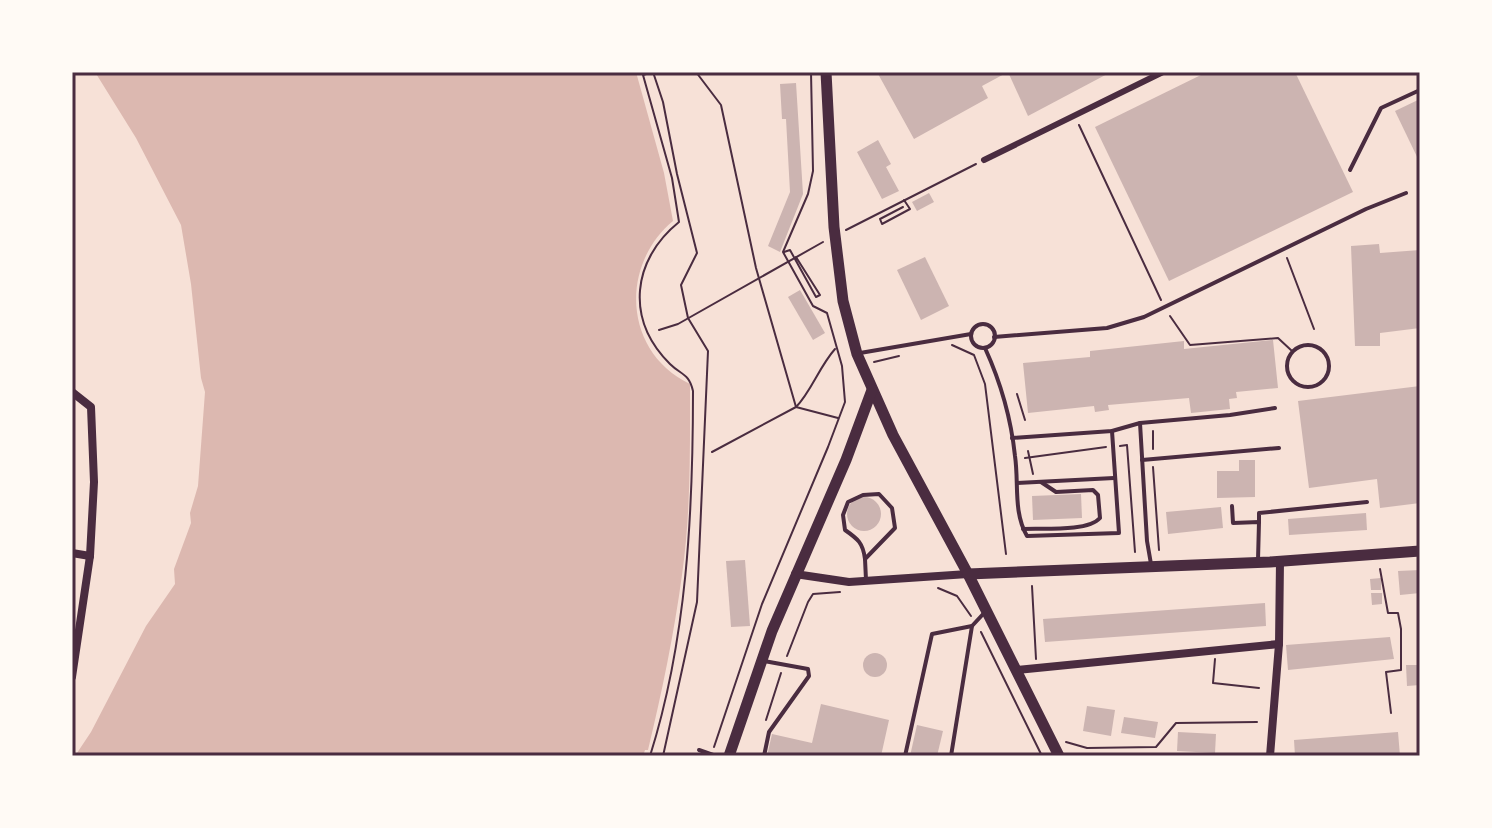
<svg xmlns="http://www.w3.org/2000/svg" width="1492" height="828" font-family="'Roboto Condensed',sans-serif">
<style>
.water{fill:#dcb8b0}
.building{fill:#ccb4b1}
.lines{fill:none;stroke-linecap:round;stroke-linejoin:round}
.path{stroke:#4a2c40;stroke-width:2}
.service{stroke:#4a2c40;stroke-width:4}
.pedestrian{stroke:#4a2c40;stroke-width:6}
.minor{stroke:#4a2c40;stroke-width:8}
.secondary{stroke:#4a2c40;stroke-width:11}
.neatline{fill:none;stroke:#4a2c40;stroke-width:3}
</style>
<rect width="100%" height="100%" fill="#f7e1d7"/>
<!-- water -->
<path class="water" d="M95,72H636L664,173L673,221C619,266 624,353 690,384C690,447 691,512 682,575C674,634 662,692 648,750H645L643,756H75L91,732L146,626L175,584L174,569L191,523L190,513L198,486L205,392L201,378L191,284L181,225L136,138Z"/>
<!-- building -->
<g class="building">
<path d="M877,72H1008L982,86L988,98L914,139Z"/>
<path d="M1008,72H1111L1028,116Z"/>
<path d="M1207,72H1295L1353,192L1169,281L1095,127Z"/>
<path d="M796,83L803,194L780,252L768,246L790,192L786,119H782L780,84Z"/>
<path d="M1420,99V163L1395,111Z"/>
<path d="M878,140L891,164L886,167L899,191L882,199L857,152Z"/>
<path d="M929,193L934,202L917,211L912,202Z"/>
<path d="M1379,244L1380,253L1420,250V328L1380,333V346H1355L1351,246Z"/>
<path d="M925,257L949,306L921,320L897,270Z"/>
<path d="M800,290L825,333L813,340L788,297Z"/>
<path d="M1273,340L1278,388L1236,392L1237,398L1229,399L1230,409L1191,413L1189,398L1108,405L1109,410L1095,412L1094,406L1028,413L1023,363L1090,357V351L1184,341V349Z"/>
<path d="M1420,386V503L1380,508L1377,479L1309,488L1298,401Z"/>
<path d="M1239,460H1255V497L1217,498V471H1239Z"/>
<path d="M1081,494L1082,518L1033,520L1032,496Z"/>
<circle cx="864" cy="514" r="17"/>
<path d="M1221,507L1223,528L1168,534L1166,512Z"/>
<path d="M1366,513L1367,530L1289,535L1288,519Z"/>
<path d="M745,560L750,626L731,627L726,561Z"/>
<path d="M1420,570V593L1400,595L1398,571Z"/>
<path d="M1381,578V590H1371L1370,579Z"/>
<path d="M1371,593H1382V604L1372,605Z"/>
<path d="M1265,603L1266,626L1045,642L1043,619Z"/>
<path d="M1390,637L1394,659L1288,670L1286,645Z"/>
<circle cx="875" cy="665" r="12"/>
<path d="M1406,665H1420V685L1407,686Z"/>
<path d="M821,704L889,720L881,756H767L772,734L812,743Z"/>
<path d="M1087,706L1115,710L1111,736L1083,731Z"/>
<path d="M1124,717L1158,722L1155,738L1121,733Z"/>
<path d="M917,725L943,731L937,756H910Z"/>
<path d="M1178,732L1216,734L1215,753L1177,751Z"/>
<path d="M1398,732L1400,756H1295L1294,740Z"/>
</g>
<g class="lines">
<!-- path -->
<g class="path">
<path d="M696,72L721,105L756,268L796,407L838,418"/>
<path d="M1079,125L1161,300"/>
<path d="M903,207L880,219L882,224L910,209L904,200"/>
<path d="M846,230L976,164"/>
<path d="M784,252L790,250L816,297L820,295L796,257"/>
<path d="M1287,258L1314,329"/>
<path d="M1170,316L1190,345L1278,338L1292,351"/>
<path d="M659,330L678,324L823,242"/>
<path d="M952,345L974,355L985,384L1006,554"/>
<path d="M874,362L899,356"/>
<path d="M1017,394L1025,420"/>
<path d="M1120,446L1127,445L1135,552"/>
<path d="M1153,449V431"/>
<path d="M1028,451L1033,474"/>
<path d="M712,452L796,407C811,392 819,367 835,349"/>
<path d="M1025,458L1106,447"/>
<path d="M1153,467L1159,550"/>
<path d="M1380,569L1388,613H1398L1401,629V670L1386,672L1391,713"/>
<path d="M1032,586L1036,659"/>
<path d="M938,588L957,596L971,616"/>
<path d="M981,632L1042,756"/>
<path d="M1418,639V617L1420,616"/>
<path d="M787,656L808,602L813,594L840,592"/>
<path d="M1215,659L1213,683L1259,688"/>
<path d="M766,720L781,673"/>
<path d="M1066,742L1087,748L1156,747L1176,723L1257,722"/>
<path d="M714,747L762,604L828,447L845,402L842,366L827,313L813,306L783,252L808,194L813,171L811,72"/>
<path d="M650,756C687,639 693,512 693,391C689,373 681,375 670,364C625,319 632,260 679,222L672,178L643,75L653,72L663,102L677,174L697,253L681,285L688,318L708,351L697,602L663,756"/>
</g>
<!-- service -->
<g class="service">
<path d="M1350,170L1381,108L1420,90"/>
<circle cx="983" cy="336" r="12"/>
<path d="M994,337L1107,328L1144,317L1366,209L1406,193"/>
<circle cx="1308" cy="366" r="21"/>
<path d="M985,348C1001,383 1011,418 1015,456C1019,483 1013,512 1027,536L1119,533L1112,431"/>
<path d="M860,353L971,334"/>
<path d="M1140,423L1147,541L1151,564"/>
<path d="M1012,438L1112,431L1140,423L1230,415L1275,408"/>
<path d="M1142,460L1279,448"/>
<path d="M1017,483L1114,478"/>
<path d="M879,494L892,508L895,528L865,559C863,543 858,539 845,530L843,515L848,502L863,495Z"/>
<path d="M1232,506L1233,523L1259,522L1258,560"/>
<path d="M1259,522V513L1367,502"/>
<path d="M1023,529C1042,528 1088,532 1100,518L1098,495L1093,490L1056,492L1041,482"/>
<path d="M865,559L866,580"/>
<path d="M764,661L808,669L809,676L769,732L764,756"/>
<path d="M699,750L716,756"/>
<path d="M905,756L932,634L972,626L985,612"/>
<path d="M951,756L972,626"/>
</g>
<!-- pedestrian -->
<path class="pedestrian" d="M984,160L1163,72"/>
<!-- minor -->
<g class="minor">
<path d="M72,392L91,407L94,482L90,556L72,677"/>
<path d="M72,553L90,556"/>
<path d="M795,574L849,582L968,574"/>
<path d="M1017,670L1279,644"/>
<path d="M1270,756L1279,644L1280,561"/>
</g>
<!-- secondary -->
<g class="secondary">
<path d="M826,72L834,227L843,301L857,354L893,435L968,574L1059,756"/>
<path d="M968,574L1270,562L1420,551"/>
<path d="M729,756L772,631L846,460L872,390"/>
</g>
</g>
<!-- border -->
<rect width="1492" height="828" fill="none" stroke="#fffaf5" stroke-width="148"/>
<rect x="74" y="74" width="1344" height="680" class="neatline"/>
</svg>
